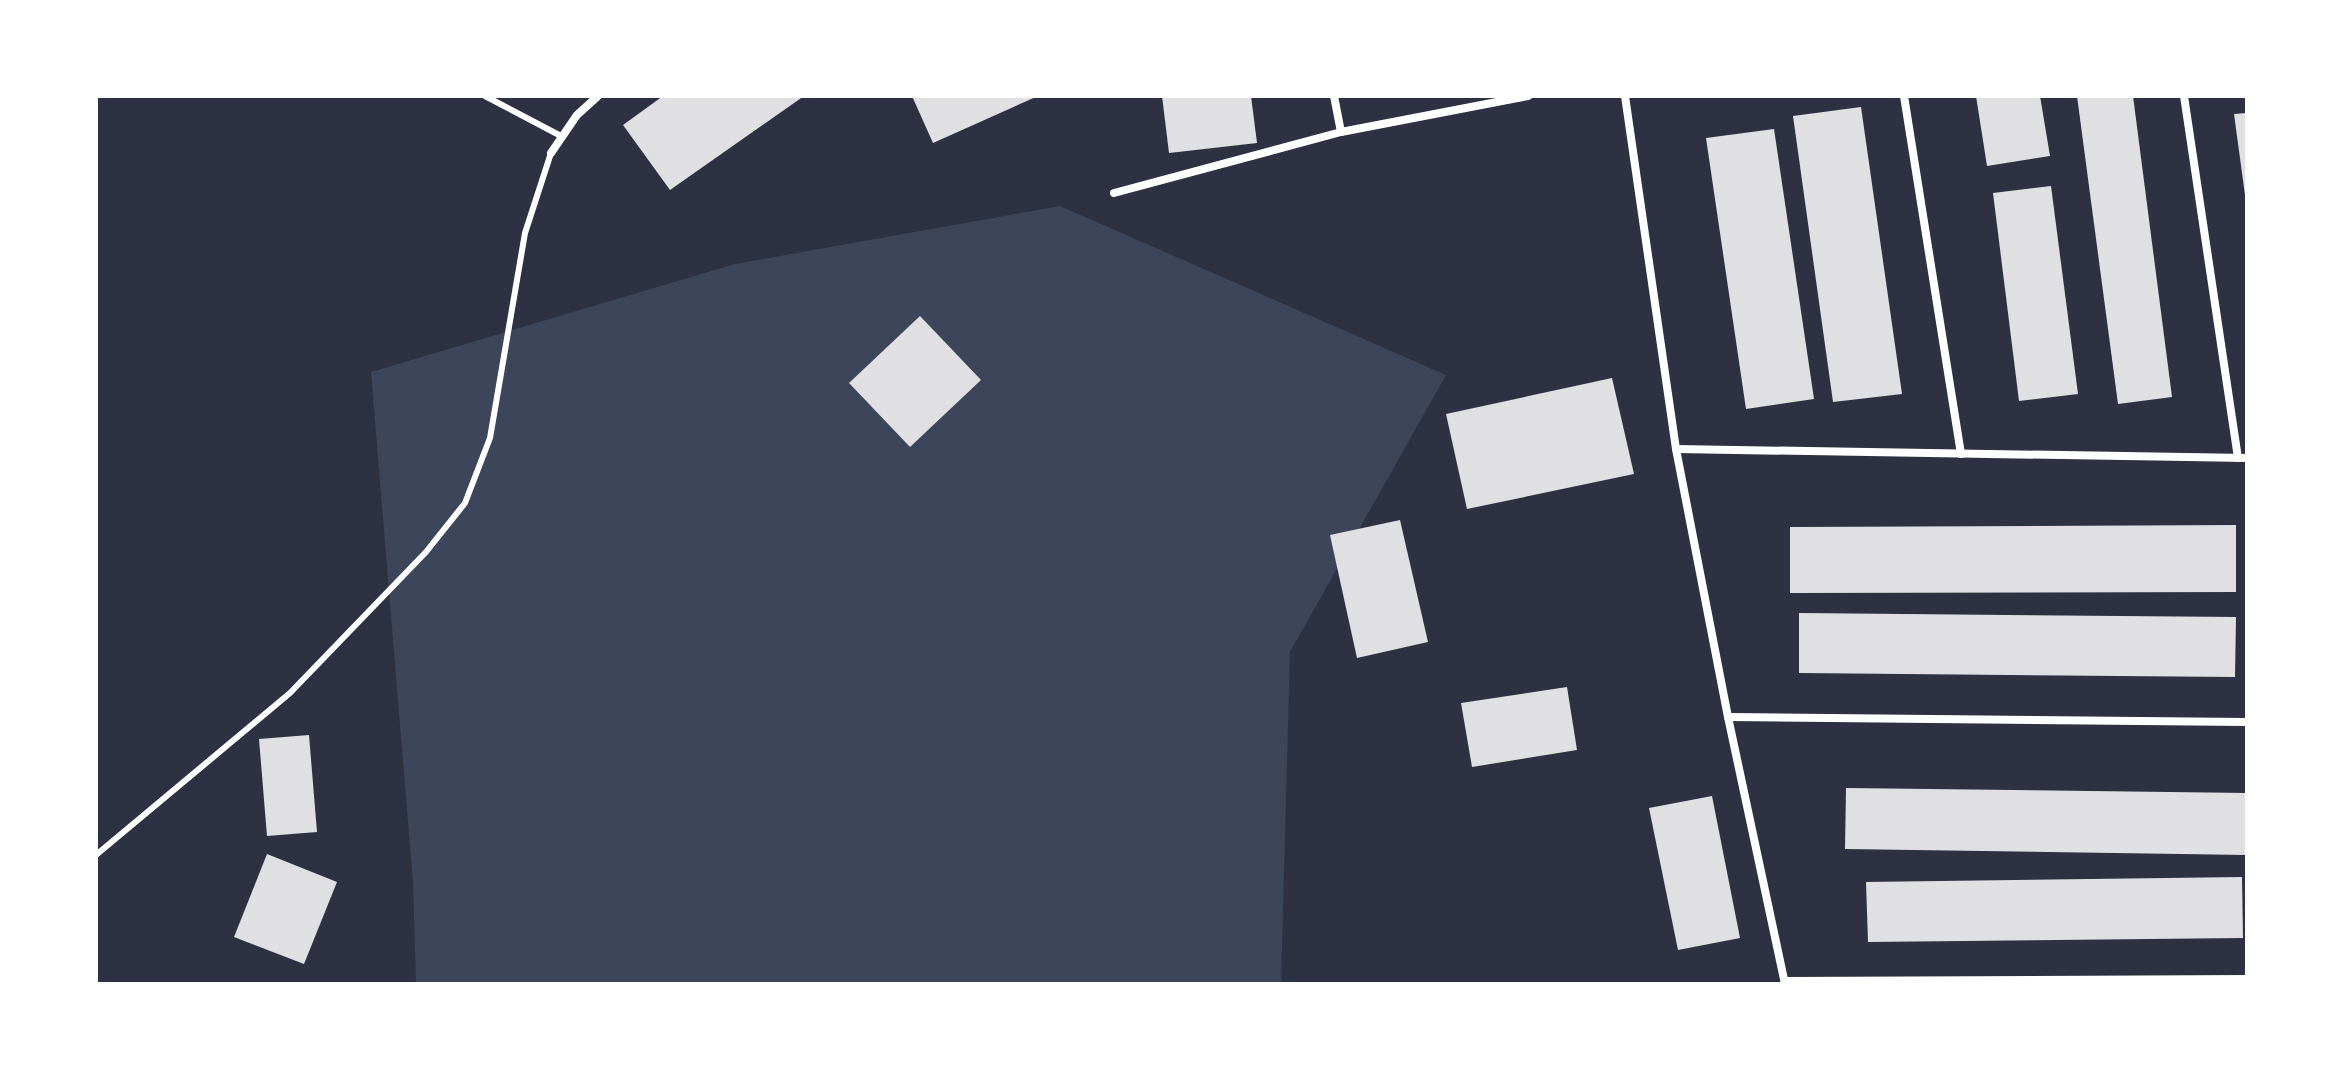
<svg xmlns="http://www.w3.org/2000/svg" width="2343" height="1080" font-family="Rubik,sans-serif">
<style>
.green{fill:#3c4559}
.building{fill:#e0e0e3}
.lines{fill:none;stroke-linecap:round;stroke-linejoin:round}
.service{stroke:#fff;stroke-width:6}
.minor{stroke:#fff;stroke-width:8}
</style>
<rect width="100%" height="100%" fill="#2d3142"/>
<!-- green -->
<path class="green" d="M1060,206L1446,375L1290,652L1281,984H416L413,883L371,372L735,264Z"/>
<!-- building -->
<g class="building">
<path d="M663,96H804L670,190L623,125Z"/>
<path d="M912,96H1038L933,143Z"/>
<path d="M1162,96H1251L1257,143L1169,153Z"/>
<path d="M1976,96H2040L2050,156L1987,166Z"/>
<path d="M2077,96H2133L2172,397L2118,404Z"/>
<path d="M1861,107L1902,394L1833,402L1793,116Z"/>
<path d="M2247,113V195H2245L2234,114Z"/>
<path d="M1774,129L1814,399L1746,409L1706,138Z"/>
<path d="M2051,186L2078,394L2019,401L1993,193Z"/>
<path d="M920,316L981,380L910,447L849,383Z"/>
<path d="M1612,378L1634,474L1467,509L1446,414Z"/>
<path d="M1400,520L1428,642L1357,658L1330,535Z"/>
<path d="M2236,525V592L1790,593V527Z"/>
<path d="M1799,613L2236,617L2235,677L1799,673Z"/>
<path d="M1567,687L1577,750L1472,767L1461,703Z"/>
<path d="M309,735L317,832L267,836L259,739Z"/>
<path d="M1846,788L2247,793V855L1845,849Z"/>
<path d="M1712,796L1740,938L1678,950L1649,808Z"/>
<path d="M267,854L337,882L304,964L234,937Z"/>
<path d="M2242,877L2243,938L1868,942L1866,882Z"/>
</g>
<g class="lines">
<!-- service -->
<g class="service">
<path d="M485,96L561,136"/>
<path d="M96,855L290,693L426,552L465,503L490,438L525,233L551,153"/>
</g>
<!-- minor -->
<g class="minor">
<path d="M1334,96L1341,132"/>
<path d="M1625,96L1676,449L1728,717L1785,984"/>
<path d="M1904,96L1961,454"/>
<path d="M2184,96L2238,458"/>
<path d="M551,153L577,115L598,96"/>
<path d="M1114,193L1341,132L1528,96"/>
<path d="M1676,449L2247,458"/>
<path d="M1728,717L2247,722"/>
<path d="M1785,981L2247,979"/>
</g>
</g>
<!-- border -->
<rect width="2343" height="1080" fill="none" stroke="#ffffff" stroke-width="196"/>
</svg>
